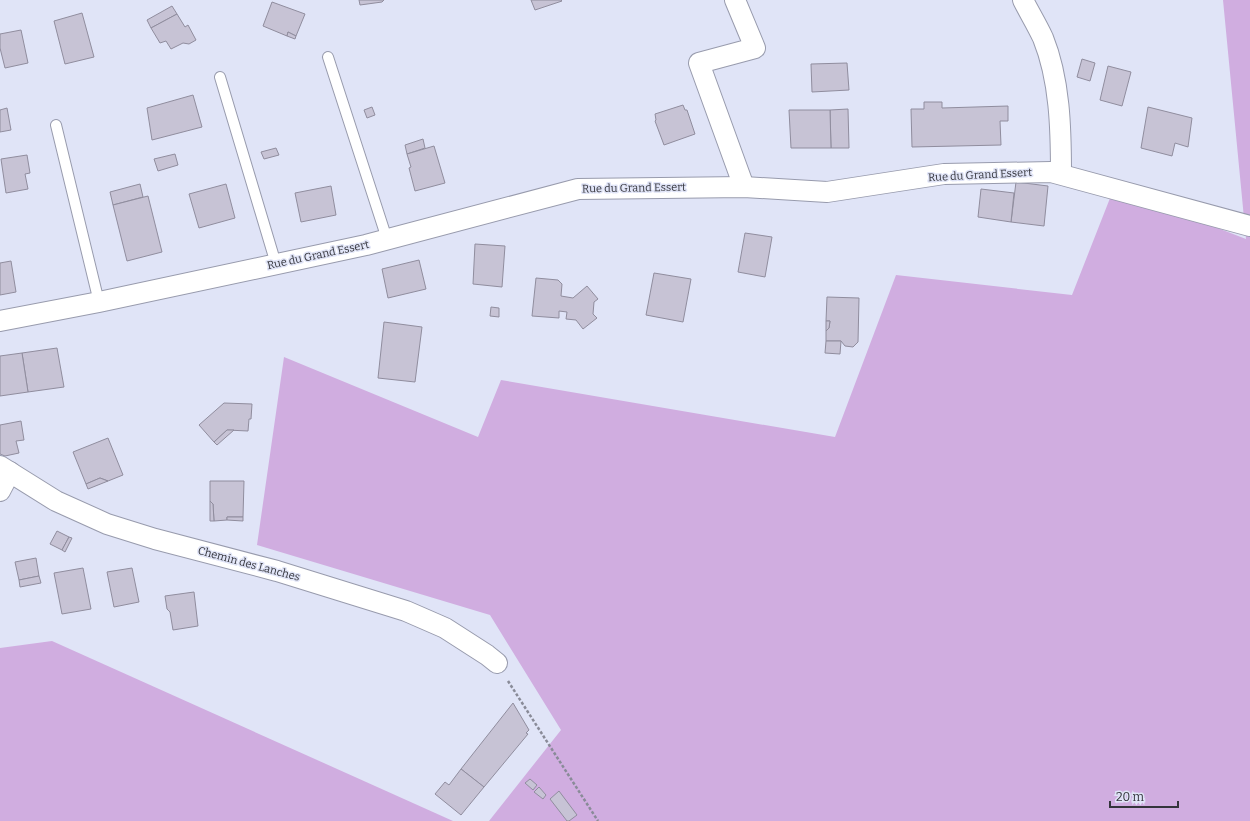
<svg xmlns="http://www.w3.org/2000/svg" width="1250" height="821" font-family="Bitter,serif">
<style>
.green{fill:#d0ade0}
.building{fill:#c7c3d5;stroke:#908d9e}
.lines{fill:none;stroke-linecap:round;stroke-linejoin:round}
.service-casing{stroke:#989bad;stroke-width:12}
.minor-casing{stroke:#989bad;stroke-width:22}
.path{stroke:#898b98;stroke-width:2.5;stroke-dasharray:3 2;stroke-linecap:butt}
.service{stroke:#fff;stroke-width:10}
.minor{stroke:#fff;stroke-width:20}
.labels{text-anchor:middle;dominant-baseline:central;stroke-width:3;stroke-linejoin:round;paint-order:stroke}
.street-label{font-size:11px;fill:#34353c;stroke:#e0e4f7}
</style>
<rect width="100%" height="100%" fill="#e0e4f7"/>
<!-- green -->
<g class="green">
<path d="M1223,0H1250V821H489L561,730L490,615L257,545L284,357L478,437L501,380L835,437L896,275L1072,295L1114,188L1246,239Z"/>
<path d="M52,641L453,821H0V648Z"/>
</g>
<!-- building -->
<g class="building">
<path d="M359,0H384L382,2L360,5Z"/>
<path d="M531,0H561L562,1L535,10Z"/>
<path d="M272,2L305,14L296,36L288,32L287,36L263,26Z"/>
<path d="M172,6L177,14L151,28L147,20Z"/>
<path d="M82,13L94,57L65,64L54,21Z"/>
<path d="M177,14L185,27L188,25L196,40L189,44L183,43L171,49L166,41L160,43L151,28Z"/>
<path d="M21,30L28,63L5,68L0,48V34Z"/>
<path d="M288,32L296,36L295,39L287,36Z"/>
<path d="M1082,59L1095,63L1090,81L1077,77Z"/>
<path d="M847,63L849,90L812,92L811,64Z"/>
<path d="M1108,66L1131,72L1122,106L1100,100Z"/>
<path d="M193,95L202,127L152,140L147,108Z"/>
<path d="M924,102H942V108L1008,106V121H1000L1001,145L912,147L911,109H924Z"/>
<path d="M683,105L685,110H687L695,134L664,145L655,121L656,120L655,114Z"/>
<path d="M372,107L375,115L367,118L364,110Z"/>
<path d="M1148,107L1192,118L1188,147L1175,143L1172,156L1141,148Z"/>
<path d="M7,108L11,130L0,132V110Z"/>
<path d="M848,109L849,148H831L830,110Z"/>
<path d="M789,110H830L831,148H791Z"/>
<path d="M423,139L425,148L407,154L405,145Z"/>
<path d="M434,146L445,183L415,191L409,168L411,167L407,154Z"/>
<path d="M276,148L279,155L264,159L261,152Z"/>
<path d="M175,154L178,165L158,171L154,159Z"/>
<path d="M27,155L30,173L25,174L28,189L6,193L1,159Z"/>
<path d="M1016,182L1048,186L1044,226L1011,222Z"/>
<path d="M140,184L143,197L113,205L110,192Z"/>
<path d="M226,184L235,218L199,228L189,194Z"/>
<path d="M331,186L336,215L301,222L295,193Z"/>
<path d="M981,189L1014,193L1011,222L978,217Z"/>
<path d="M148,196L162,252L127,261L113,205Z"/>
<path d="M745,233L772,237L765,277L738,272Z"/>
<path d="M475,244L505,246L502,287L473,284Z"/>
<path d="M419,260L426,289L388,298L382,269Z"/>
<path d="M11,261L16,292L0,295V263Z"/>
<path d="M654,273L691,279L683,322L646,315Z"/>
<path d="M536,278L558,280L562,284L561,296L573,298L587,286L598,299L594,302L593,314L597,318L583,329L576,320L566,319L567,312L559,311V318L532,316Z"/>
<path d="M827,297L859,298L858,342L853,347L845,346L841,341H826V331L829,328L830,321H826Z"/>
<path d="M491,307L499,308V317L490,316Z"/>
<path d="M826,321H830L829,328L826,331Z"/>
<path d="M384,322L422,327L415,382L378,378Z"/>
<path d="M826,341H841L840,354L825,353Z"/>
<path d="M57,348L64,387L28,392L22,353Z"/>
<path d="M22,353L28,392L0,396V356Z"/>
<path d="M224,403L252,404L251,419H249L248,431L227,430L214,442L199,425Z"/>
<path d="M21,421L24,440L16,441L19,453L5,456L0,454V425Z"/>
<path d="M227,430H234L217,445L214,442Z"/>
<path d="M108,438L123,475L108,481L100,478L86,484L73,452Z"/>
<path d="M100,478L108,481L88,489L86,484Z"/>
<path d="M210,481H244L243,517H227V520L214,521L213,504L210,501Z"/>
<path d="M210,501L213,504L214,521H210Z"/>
<path d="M227,517H243V521L227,520Z"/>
<path d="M57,531L69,537L62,550L50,544Z"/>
<path d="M69,537L72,538L65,552L62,550Z"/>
<path d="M36,558L39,576L19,580L15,562Z"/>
<path d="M83,568L91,609L62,614L54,573Z"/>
<path d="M132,568L139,602L114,607L107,572Z"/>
<path d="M39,576L41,583L20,587L19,580Z"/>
<path d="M194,592L198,626L173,630L170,612L167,609L165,596Z"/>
<path d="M513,703L529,730L526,733L528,734L484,787L461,769Z"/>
<path d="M461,769L484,787L461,815L435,794L445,782L449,785Z"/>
<path d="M530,779L537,785L533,790L525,783Z"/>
<path d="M539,787L546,795L543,799L534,792Z"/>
<path d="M559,791L577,815L569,821H567L550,799Z"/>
</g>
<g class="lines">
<!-- service casing -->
<g class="service-casing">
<g id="service">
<path d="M328,57L387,239"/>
<path d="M220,77L276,264"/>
<path d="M56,125L99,302"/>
</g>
</g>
<!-- minor casing -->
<g class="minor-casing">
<g id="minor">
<path d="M735,0L755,48L699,63L744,187"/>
<path d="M1023,0C1029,12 1037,25 1043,38C1060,80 1061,129 1061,174"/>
<path d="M0,321L99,302L366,245L578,189L744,187L827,192L944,174L1051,172L1250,226"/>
<path d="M0,466L56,501L107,524L155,539L277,571L406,611L445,628L487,655L497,663"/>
<path d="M0,491L10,472"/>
</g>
</g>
<!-- path -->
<path class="path" d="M508,681L598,821"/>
<!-- service -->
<use href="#service" class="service"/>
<!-- minor -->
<use href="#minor" class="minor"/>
</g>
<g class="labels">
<!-- street labels -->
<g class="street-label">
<text transform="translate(980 175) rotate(-3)">Rue du Grand Essert</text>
<text transform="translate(634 188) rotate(-1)">Rue du Grand Essert</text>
<text transform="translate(318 255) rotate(-12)">Rue du Grand Essert</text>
<text transform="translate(249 564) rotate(15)">Chemin des Lanches</text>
</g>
</g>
<!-- scale -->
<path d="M1110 801v6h68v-6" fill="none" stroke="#34353c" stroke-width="2"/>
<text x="1116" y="801" font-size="12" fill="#34353c" stroke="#e0e4f7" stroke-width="3" paint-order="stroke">20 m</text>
</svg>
